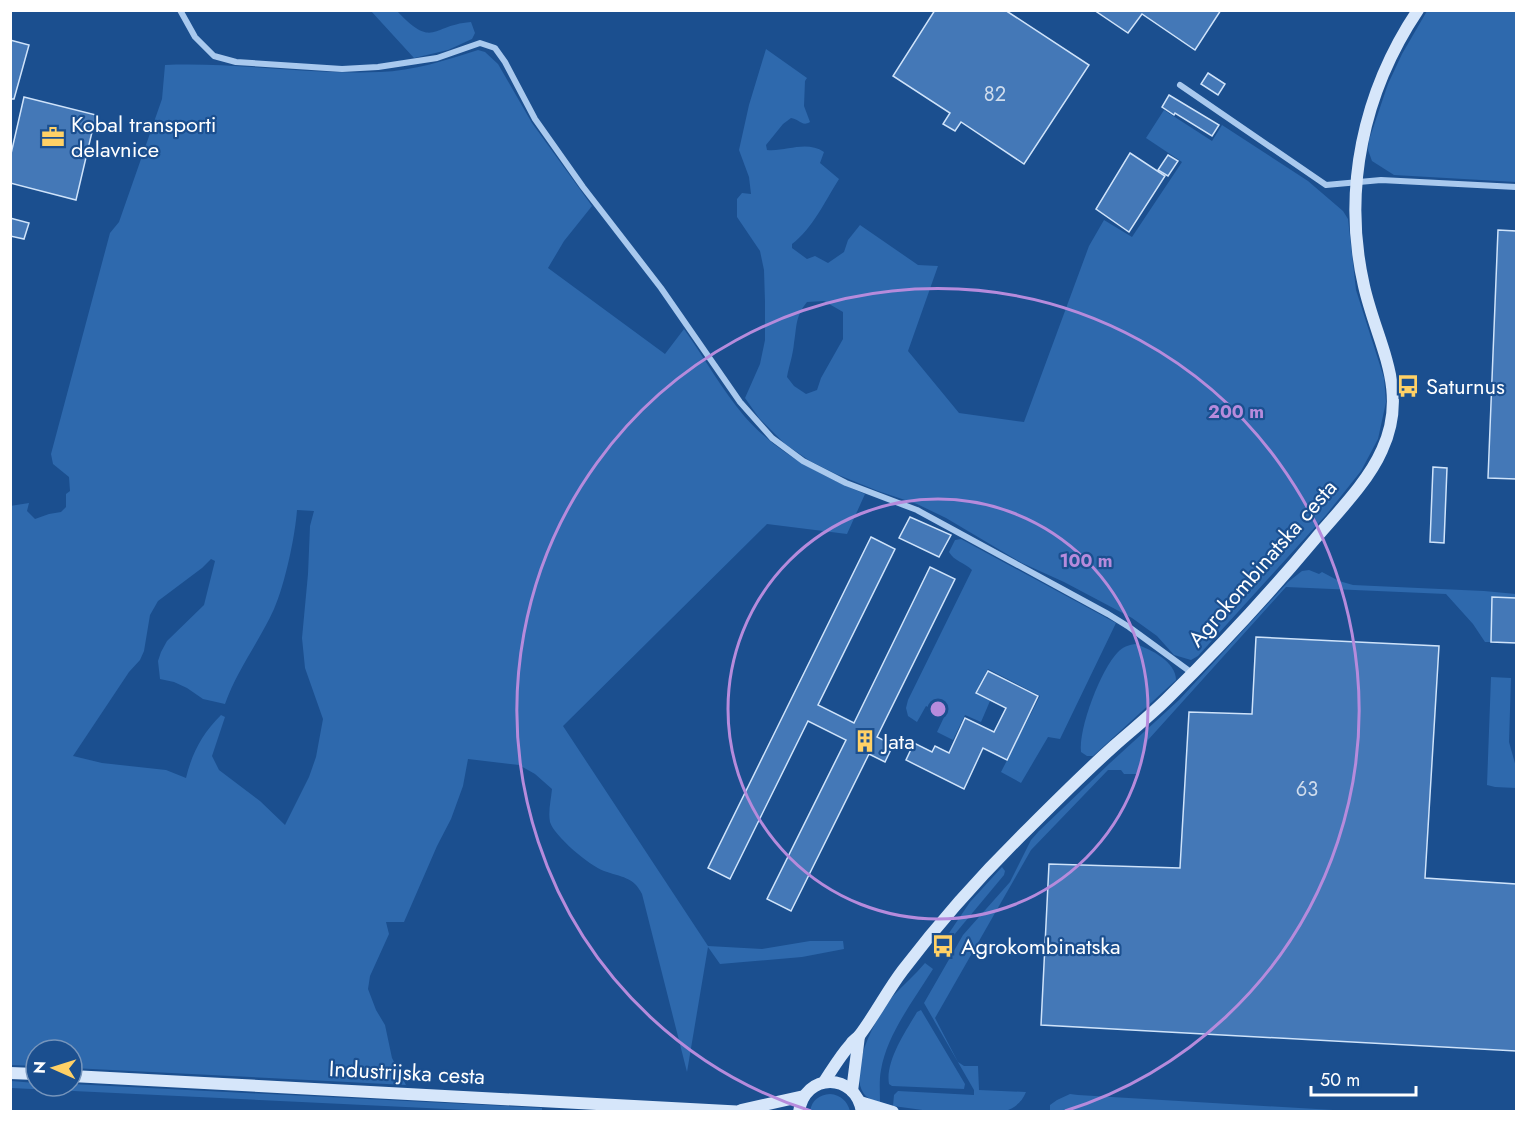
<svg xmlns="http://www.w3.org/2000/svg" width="1527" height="1122" font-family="Jost,sans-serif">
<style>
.green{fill:#2e69ad;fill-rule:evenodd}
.building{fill:#4478b7;stroke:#cfe3fa;stroke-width:1.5}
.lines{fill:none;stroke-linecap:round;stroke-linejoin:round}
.street{stroke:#a9c9ee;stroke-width:6}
.secondary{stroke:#d6e6fa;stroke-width:12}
.ring{fill:none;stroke:#b68bdc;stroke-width:3}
.labels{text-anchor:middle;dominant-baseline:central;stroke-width:4.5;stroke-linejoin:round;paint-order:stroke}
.number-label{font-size:20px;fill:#d0dded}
.poi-label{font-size:22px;fill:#fff;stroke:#1b4f8f;text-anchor:start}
.street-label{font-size:22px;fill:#fff;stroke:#1b4f8f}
.centre{fill:#b68bdc;stroke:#1b4f8f;stroke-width:3}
.ring-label{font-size:18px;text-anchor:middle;font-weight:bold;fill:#b68bdc;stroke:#1b4f8f;stroke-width:4.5;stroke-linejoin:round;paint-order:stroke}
</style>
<rect width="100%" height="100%" fill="#1b4f8f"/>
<!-- green -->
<g class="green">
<path d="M371,11H397C434,50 431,25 471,22L475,33L472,39L448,50L414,58Z"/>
<path d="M1427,11H1516V182L1394,175L1372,161L1368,150L1369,140L1388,84L1402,54Z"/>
<path d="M766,49L807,78L805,81L804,106L810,122C802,127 799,119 791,118L783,124L766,145L767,150C786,152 806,140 824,152L820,163L839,179C825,201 813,228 792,244V248L807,259L815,256L828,263L844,252L848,240L860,225L918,265L938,266L908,351L959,413L1024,422L1089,246L1104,220L1132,237L1182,162L1146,138L1164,110L1212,141L1222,125L1308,181L1343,211L1348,219L1356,290L1384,378L1386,402L1378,439L1361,471L1326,515L1198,656L1191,660L1174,655L1157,636L1132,618L1064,582L1022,563L946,518L917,504L878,491L836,474L810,461L785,444L759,418L745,398L760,364L765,340V302L764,270L760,251L737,217V199L742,193L751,194L749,177L739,150L749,105ZM824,301L843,312V339L821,378L817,390L806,394L794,386L787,377C789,366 793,355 794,343C797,326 795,317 807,302Z"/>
<path d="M478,50L485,52L498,64L532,123L592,206L564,241L548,268L665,354L684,329C704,357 722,390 745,417C778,454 820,475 865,494L847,534L767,524L563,726L708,946L762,949L810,941H843L844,949L802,957L720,964L708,947L687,1072L642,894C634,877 621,877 604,871C590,866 554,836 550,822C548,811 551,800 552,789L535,774L519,765L468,759L463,786L451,819L437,846L404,922H386L389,934L370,976L368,989L376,1010L385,1025L392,1058L406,1085L72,1068V1050H36V1066L11,1065L10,506L29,503L27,511L35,519L49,514L61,512L66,507V494L70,491L69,477L53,464L51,454L110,233L119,222L162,99L165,65C237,62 308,75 380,72C413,71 447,60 478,50ZM297,510L314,511L310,526L308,574L302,638L305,668L323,719L316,757L309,777L285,825L260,801L219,770L212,756L225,717L221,715C202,734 192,753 186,778L166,770L102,763L73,756L129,672L140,660L144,651L150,615L158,601L202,568L211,559L215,561L204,605L167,641L161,652L158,661L160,679L174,682L187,688L203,699L225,704C237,670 259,642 274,609C285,584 295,537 297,510Z"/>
<path d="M961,539L1116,623L1060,739L1048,737L1021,783L1001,772L1040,696L988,669L975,693L990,701L981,722L965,715L953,740L937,732L945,715L926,706L917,722L908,716L906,708L908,700L972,570C965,563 954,561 949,552L955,540Z"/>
<path d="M1309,570L1319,574L1322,572L1339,581L1353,585L1484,591L1516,594V598H1492L1491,642H1485L1473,624L1446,594L1286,587L1148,740L1139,774H1124L1121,770H1108L1031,850L935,1018L958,1062L964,1066H978L979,1090L1026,1092C1022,1102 1015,1108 1005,1111H930L893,1106L894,1095L898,1091L974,1095V1090L924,1003L963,935L1010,882L1031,840L1039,831L1110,763L1179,700L1288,582L1302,571Z"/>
<path d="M1135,644C1151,649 1176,662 1176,680L1093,756H1087L1081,752C1078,729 1101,669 1118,652C1123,647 1128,645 1135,644Z"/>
<path d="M1491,677L1511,678L1509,742L1516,767V788L1495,787L1487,785Z"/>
<path d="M1002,867L1005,871L1004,875L949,941L945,939L970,902Z"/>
<path d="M925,963L933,969C914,1000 887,1034 881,1070C879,1080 880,1092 880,1103C874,1101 868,1099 864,1094C847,1070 877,1015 893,996C903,985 915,975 925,963Z"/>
<path d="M921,1010L965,1084L964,1089L892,1086L889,1084C885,1061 906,1031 917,1012Z"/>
<path d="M11,1081L36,1083V1086H72V1084L542,1108V1111H489L11,1088Z"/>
<path d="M830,1094C841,1095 847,1101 850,1111H810C812,1100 819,1095 830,1094Z"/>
<path d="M1070,1094L1078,1095L1350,1111L1053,1112L1050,1110V1105L1057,1100Z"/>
</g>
<!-- building -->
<g class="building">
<path d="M935,10H1005L1089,65L1024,164L961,122L955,131L943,124L950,113L893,76Z"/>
<path d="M1094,10H1221L1195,50L1142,14L1128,33Z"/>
<path d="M10,40L29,45L14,99H10Z"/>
<path d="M1208,73L1225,84L1218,95L1201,84Z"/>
<path d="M1169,95L1219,125L1212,136L1175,113L1174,115L1162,107Z"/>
<path d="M24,97L96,115L76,200L10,183V158Z"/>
<path d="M1130,153L1165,176L1129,232L1096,209Z"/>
<path d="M1168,155L1178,161L1168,176L1158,170Z"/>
<path d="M10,218L29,223L24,239L10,236Z"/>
<path d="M1498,230L1516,231V479L1488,478Z"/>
<path d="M1433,467L1447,468L1444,543L1430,542Z"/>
<path d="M910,517L951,535L939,557L899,538Z"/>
<path d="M871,537L895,549L818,705L854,723L930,567L955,579L877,737L893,745L885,762L869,754L791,911L767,899L846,740L808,721L730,879L708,868Z"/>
<path d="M1492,597L1516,598V643L1491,642Z"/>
<path d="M1256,637L1439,646L1425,878L1516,884V1051L1041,1025L1049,864L1180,868L1189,712L1252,714Z"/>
<path d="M988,671L1038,696L1007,760L983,748L964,789L906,760L914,743L932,752L935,746L949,753L965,718L994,732L1006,708L976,693Z"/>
</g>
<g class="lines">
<!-- street -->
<g class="street">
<path d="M180,10L195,37L214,56L236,62L342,69L378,67L437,58L480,43L495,48L505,62L535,119L583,187L661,288L740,402L772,438L803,461L846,483L917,510L1108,614L1129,627L1192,673"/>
<path d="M1180,85L1326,185L1381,180L1516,187"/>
</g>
<!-- secondary -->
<g class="secondary">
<path d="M10,1073L36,1074"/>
<path d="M72,1076L746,1112"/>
<path d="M824,1082C832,1070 840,1056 850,1045C854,1039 854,1041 859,1036C875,1015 887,991 903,970C941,920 984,872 1029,828C1057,800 1085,772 1114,746C1132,730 1151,715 1168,698C1219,648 1269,594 1315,539C1337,513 1368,482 1382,450C1410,390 1377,344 1364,286C1342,190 1363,92 1418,10"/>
<path d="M852,1091L859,1036"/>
<path d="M860,1102L893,1112"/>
<path d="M741,1110L804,1096"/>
<path d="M799,1112C804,1072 856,1072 862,1112"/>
</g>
</g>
<!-- distance rings -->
<g class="ring">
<circle cx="938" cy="709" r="210"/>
<path d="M811 1111A421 421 0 1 1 1065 1111"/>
</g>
<!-- icons -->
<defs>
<g id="office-bare" transform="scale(1.8)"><path d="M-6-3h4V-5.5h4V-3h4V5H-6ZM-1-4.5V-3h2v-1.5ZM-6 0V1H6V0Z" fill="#ffd166" stroke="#1b4f8f" stroke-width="2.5" paint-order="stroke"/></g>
<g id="bus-bare" transform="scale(1.8)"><path d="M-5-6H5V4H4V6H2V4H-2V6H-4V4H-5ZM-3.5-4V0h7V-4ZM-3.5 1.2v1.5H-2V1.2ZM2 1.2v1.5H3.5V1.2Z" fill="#ffd166" stroke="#1b4f8f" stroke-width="2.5" paint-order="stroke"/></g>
<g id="building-bare" transform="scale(1.8)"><path d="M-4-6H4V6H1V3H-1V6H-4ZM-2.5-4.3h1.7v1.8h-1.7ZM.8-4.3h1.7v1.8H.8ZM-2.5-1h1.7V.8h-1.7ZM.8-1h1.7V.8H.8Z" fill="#ffd166" stroke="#1b4f8f" stroke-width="2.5" paint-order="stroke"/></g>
</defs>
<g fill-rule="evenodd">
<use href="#office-bare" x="53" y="137"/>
<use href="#bus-bare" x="1408" y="386"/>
<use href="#building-bare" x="865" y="741"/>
<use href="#bus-bare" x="943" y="946"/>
</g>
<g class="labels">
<!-- number labels -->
<g class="number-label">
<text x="995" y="94">82</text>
<text x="1307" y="789">63</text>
</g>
<!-- poi labels -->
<g class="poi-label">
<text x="71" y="124">Kobal transporti<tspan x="71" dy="25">delavnice</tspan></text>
<text x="1426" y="386">Saturnus</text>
<text x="883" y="741">Jata</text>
<text x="961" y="946">Agrokombinatska</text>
</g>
<!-- street labels -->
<g class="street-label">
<text transform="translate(1262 563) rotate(-49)">Agrokombinatska cesta</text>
<text transform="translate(407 1072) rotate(3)">Industrijska cesta</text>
</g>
</g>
<circle cx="938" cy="709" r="9" class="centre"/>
<g class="ring-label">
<text x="1236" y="418">200 m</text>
<text x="1086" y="567">100 m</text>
</g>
<!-- border -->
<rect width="1527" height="1122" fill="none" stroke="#ffffff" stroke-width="24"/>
<!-- north arrow -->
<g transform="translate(54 1068) rotate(273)"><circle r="28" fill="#1b4f8f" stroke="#7695bc" stroke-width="1.5"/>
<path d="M0-4.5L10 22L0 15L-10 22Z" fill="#ffd166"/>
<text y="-9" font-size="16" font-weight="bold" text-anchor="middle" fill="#ffffff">N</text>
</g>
<!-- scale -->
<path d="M1311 1086v9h105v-9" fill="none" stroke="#ffffff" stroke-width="3"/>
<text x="1320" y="1086" font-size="18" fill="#ffffff" stroke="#1b4f8f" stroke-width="4.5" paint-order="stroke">50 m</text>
</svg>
